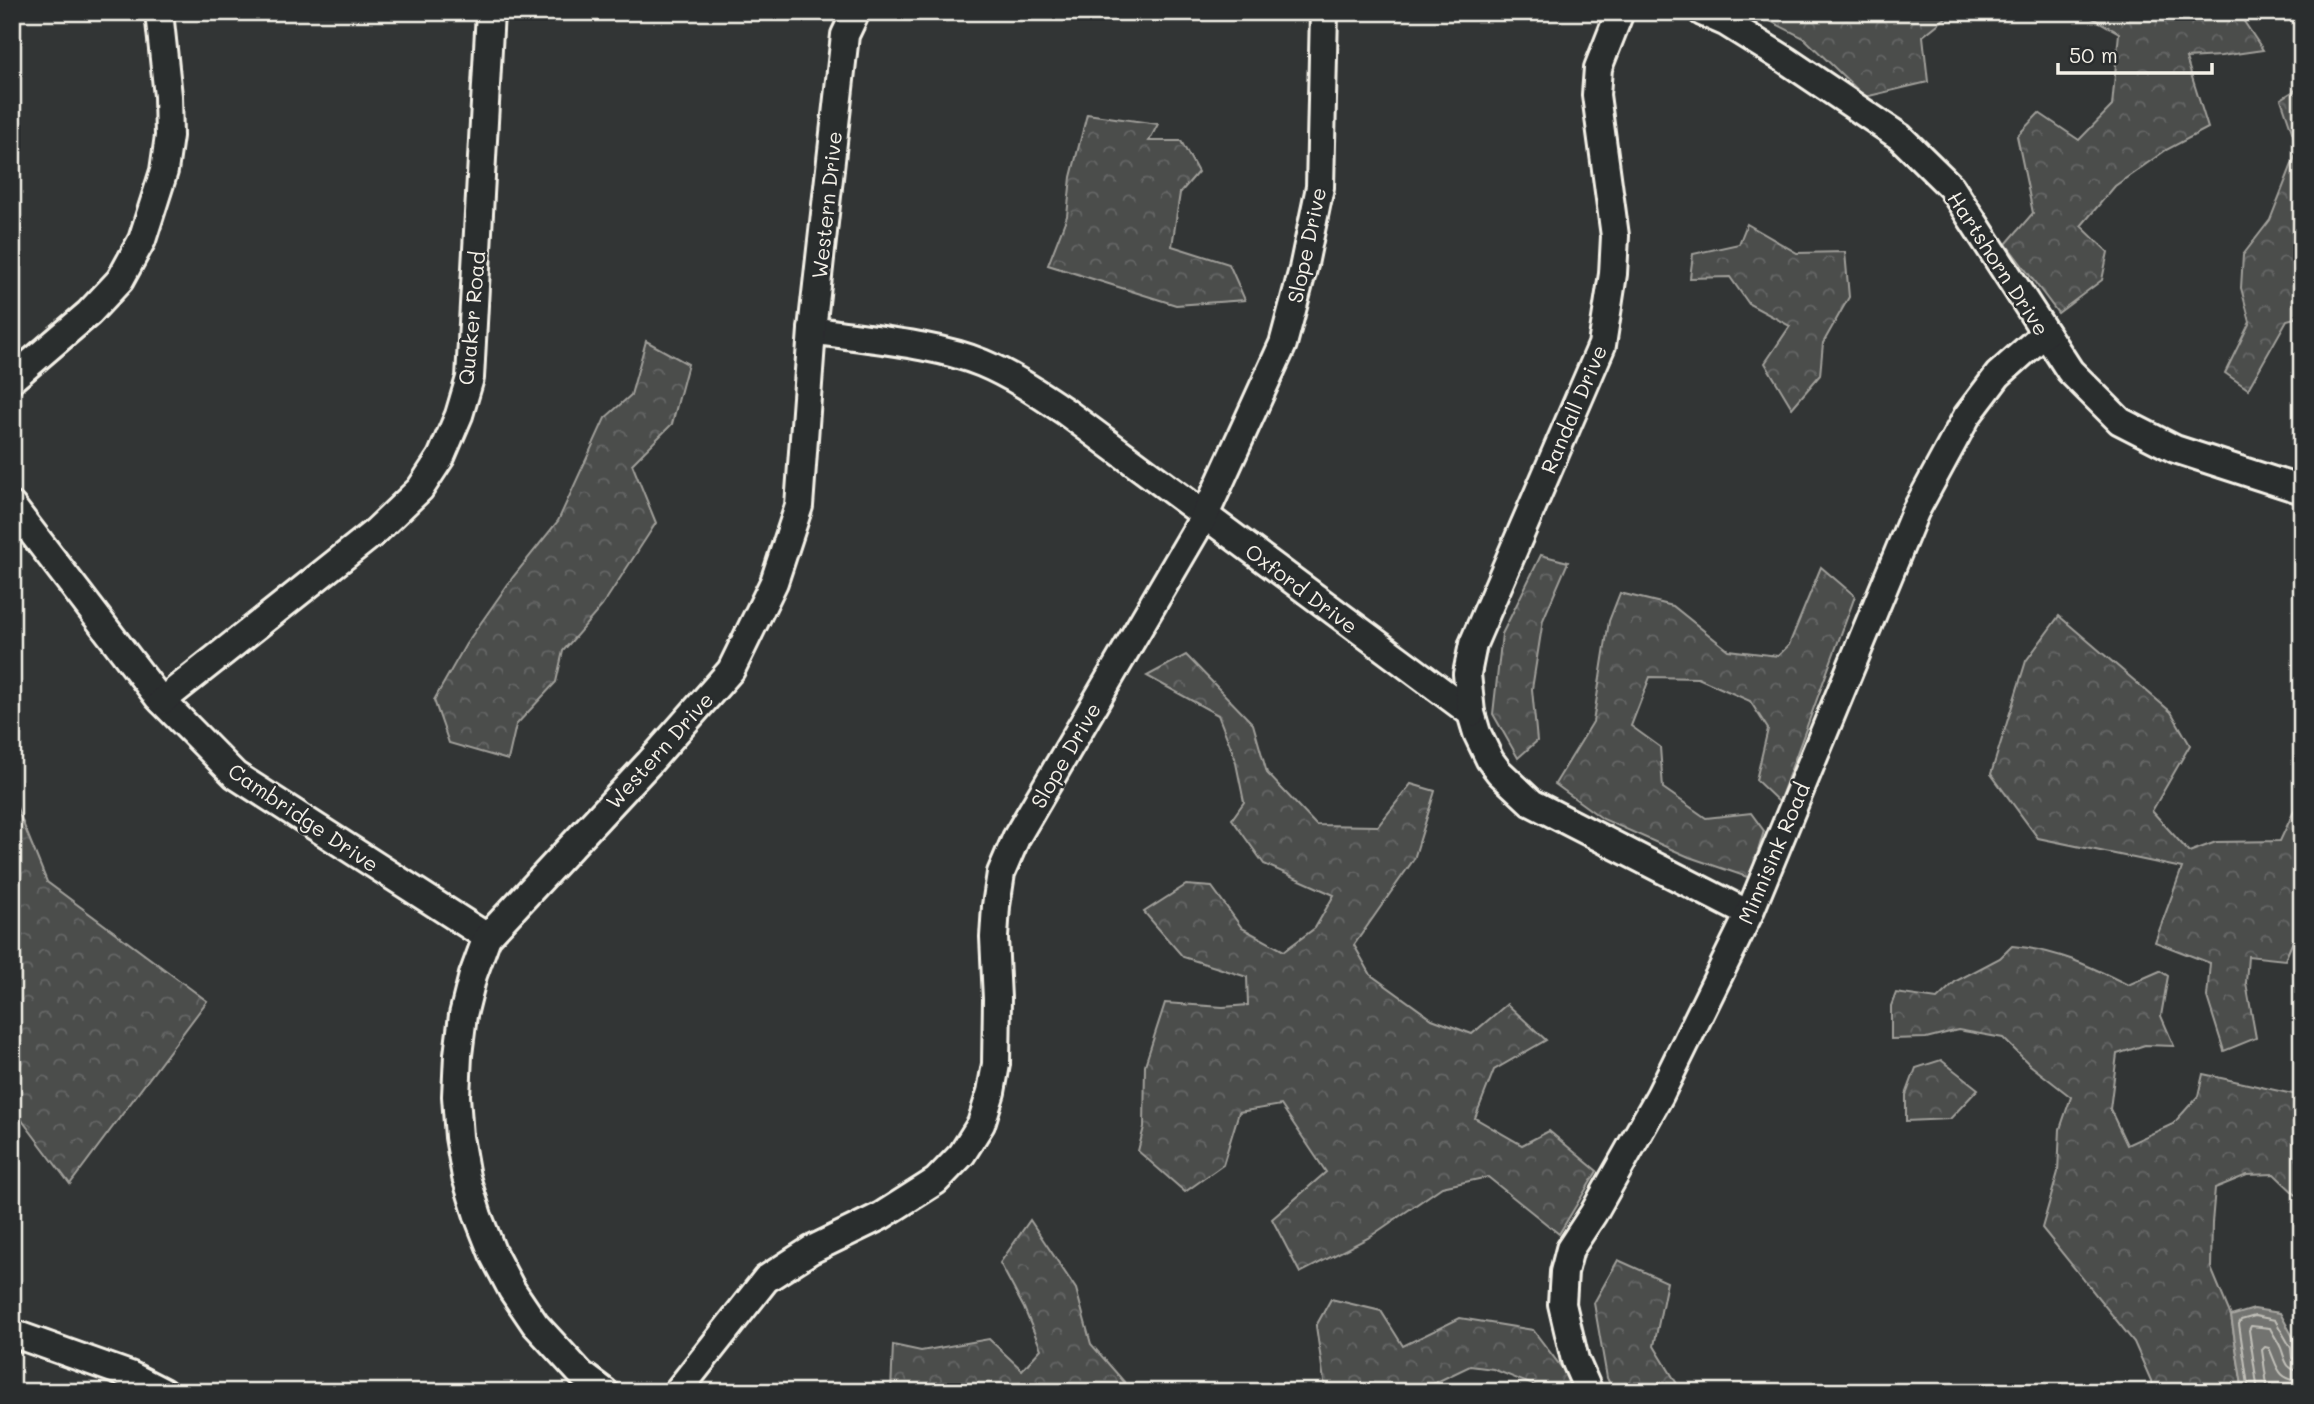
<svg xmlns="http://www.w3.org/2000/svg" width="2314" height="1404" font-family="Mali,sans-serif">
<style>
.forest{fill:url(#forest-crowns);stroke:#a09f9a;stroke-width:2}
.water{fill:#727370;stroke:#a6a5a0;stroke-width:2}
.lines{fill:none;stroke-linecap:round;stroke-linejoin:round}
.shore{stroke:#c0bfb8;stroke-width:2}
.minor-casing{stroke:#f4f1e8;stroke-width:32}
.minor{stroke:#2a2d2e;stroke-width:26}
.labels{text-anchor:middle;dominant-baseline:central;stroke-width:5;stroke-linejoin:round;paint-order:stroke}
.street-label{font-size:21px;fill:#f4f1e8;stroke:#2a2d2e}
</style>
<defs>
<pattern id="forest-crowns" width="20" height="18" patternUnits="userSpaceOnUse" patternTransform="scale(1.75)"><rect width="20" height="18" fill="#4b4d4c"/><path d="M2 6a3 3 0 1 1 6 0M12 15a3 3 0 1 1 6 0" fill="none" stroke="#666766"/></pattern>
</defs>
<rect width="100%" height="100%" fill="#323535"/>
<filter id="ink" filterUnits="userSpaceOnUse"><feTurbulence type="fractalNoise" baseFrequency=".0143" numOctaves="2"/><feDisplacementMap in="SourceGraphic" scale="14" xChannelSelector="R" yChannelSelector="G"/><feConvolveMatrix kernelMatrix="1 2 1 2 8 2 1 2 1" color-interpolation-filters="sRGB"/></filter>
<g filter="url(#ink)">
<!-- forest -->
<g class="forest">
<path d="M1752,12H1953L1923,36L1928,82L1865,97L1804,38Z"/>
<path d="M2082,12H2251L2243,20L2263,50L2221,56L2186,58L2208,128L2166,150L2115,186L2081,226L2108,252L2102,280L2058,313L2006,244L2033,213L2017,136L2039,113L2079,140L2112,106L2119,33Z"/>
<path d="M2302,86V218L2292,250L2302,255V316L2287,320L2248,389L2225,373L2250,322L2241,288L2243,255L2270,220L2298,149L2281,99Z"/>
<path d="M1087,114L1158,124L1149,141H1181L1198,172L1180,193L1172,246L1229,264L1245,300L1176,305L1048,265L1067,216L1071,177Z"/>
<path d="M1747,224L1797,253L1845,252L1849,297L1823,343L1820,375L1792,408L1765,363L1790,326L1749,304L1730,277L1690,278L1693,254L1739,244Z"/>
<path d="M646,341L688,364L672,424L632,464L656,523L602,606L563,651L556,682L516,725L508,760L449,743L434,700L466,644L513,577L558,521L605,418L631,395Z"/>
<path d="M1541,555L1568,562L1543,620L1532,689L1537,741L1518,758L1493,714L1502,634Z"/>
<path d="M1821,567L1855,596L1779,802L1756,780L1768,729L1750,701L1698,678L1650,677L1631,726L1660,747L1663,788L1706,818L1751,813L1764,831L1750,878L1689,857L1603,819L1555,784L1593,722L1609,621L1620,593L1673,606L1728,650L1778,656L1789,645Z"/>
<path d="M2059,616L2171,712L2190,745L2152,811L2189,852L2216,842L2280,841L2302,794V920L2285,960L2248,956L2246,983L2256,1038L2224,1051L2207,997L2210,963L2155,942L2182,868L2038,838L1991,774L2026,661Z"/>
<path d="M1186,655L1253,724L1267,773L1316,825L1378,826L1411,784L1435,791L1414,859L1354,945L1371,975L1432,1019L1472,1034L1507,1004L1546,1040L1494,1070L1475,1118L1522,1145L1549,1131L1597,1171L1559,1234L1488,1177L1442,1187L1368,1238L1300,1273L1272,1219L1326,1172L1281,1105L1239,1112L1223,1165L1185,1192L1138,1151L1144,1127L1145,1065L1165,1003L1223,1007L1248,1005L1247,977L1183,957L1144,912L1186,885L1212,887L1242,928L1284,951L1315,928L1334,895L1264,864L1232,819L1244,802L1235,758L1218,715L1147,676Z"/>
<path d="M12,796L47,882L207,1001L70,1184L12,1107Z"/>
<path d="M2012,946C2057,950 2088,965 2128,985L2160,971L2168,976L2161,1016L2174,1046L2145,1045L2117,1054L2110,1109L2127,1145L2173,1124L2198,1096L2203,1074L2302,1096V1229L2298,1197L2274,1174L2247,1175L2215,1188L2212,1223L2211,1268L2231,1316L2243,1392H2156L2134,1342L2042,1228L2058,1172L2060,1129L2071,1097L2030,1065L2003,1038L1958,1030L1926,1038L1891,1039V1006L1896,993L1937,999L1956,981L2000,958Z"/>
<path d="M1941,1060L1978,1089L1950,1119L1906,1121V1095L1916,1068Z"/>
<path d="M1030,1220L1076,1289L1091,1344L1133,1392H891L893,1345L921,1351L989,1339L1022,1370L1041,1349L1024,1308L1000,1263Z"/>
<path d="M1618,1260L1667,1282L1654,1346L1682,1392H1614L1607,1378L1594,1303Z"/>
<path d="M1331,1299L1381,1311L1403,1346L1460,1318L1533,1330L1571,1380L1550,1392L1493,1369L1470,1366L1416,1392H1318L1325,1388L1316,1326Z"/>
</g>
<!-- water -->
<path class="water" d="M2254,1309L2280,1313L2298,1346L2301,1392H2243L2231,1316Z"/>
<g class="lines">
<!-- shore -->
<g class="shore">
<path d="M2249,1392L2239,1324L2241,1320L2255,1316L2275,1320L2291,1348L2292,1358L2302,1362"/>
<path d="M2258,1392L2249,1330L2251,1326L2270,1328C2273,1334 2278,1341 2281,1348C2286,1361 2285,1370 2302,1371"/>
<path d="M2268,1392L2262,1350L2265,1347L2269,1348C2278,1366 2276,1380 2302,1381"/>
</g>
<!-- minor casing -->
<g class="minor-casing">
<g id="minor">
<path d="M1702,12L1725,22L1786,60L1900,137L1951,187L2070,371L2120,421L2175,449L2302,490"/>
<path d="M812,330C865,339 933,343 982,363C1013,376 1039,394 1066,412L1471,713L1477,733L1490,760L1499,772L1532,803L1749,914"/>
<path d="M12,379L89,313L120,280L142,240L164,171L169,136L168,96L159,12"/>
<path d="M12,506L158,697L235,775L487,937"/>
<path d="M162,701L376,531L420,489L441,457L459,415L470,378L490,12"/>
<path d="M1471,713L1467,674L1473,644L1602,345L1613,274L1615,236L1596,95L1598,68L1620,12"/>
<path d="M12,1333L130,1375L163,1392"/>
<path d="M605,1392L581,1374L535,1324L512,1290L493,1254L478,1216L466,1177L459,1137L456,1096L458,1055L463,1015L473,975L487,937L649,763L731,670L774,582L799,506L812,330L845,35L856,12"/>
<path d="M677,1392L766,1279L811,1250L881,1216L936,1181L962,1154L981,1124L991,1092L996,1064L997,999L994,937L996,906L1001,873L1016,838L1205,515L1283,344L1303,269L1320,187L1324,12"/>
<path d="M1589,1392L1575,1360L1562,1304L1564,1272L1570,1249L1593,1214L1660,1095L1749,914L1915,512L1967,416L1998,375L2045,333"/>
</g>
</g>
<!-- minor -->
<use href="#minor" class="minor"/>
</g>
</g>
<g class="labels">
<!-- street labels -->
<g class="street-label">
<text transform="translate(826 205) rotate(-84)">Western Drive</text>
<text transform="translate(1306 245) rotate(-78)">Slope Drive</text>
<text transform="translate(1999 263) rotate(57)">Hartshorn Drive</text>
<text transform="translate(471 318) rotate(-85)">Quaker Road</text>
<text transform="translate(1573 409) rotate(-67)">Randall Drive</text>
<text transform="translate(1302 588) rotate(37)">Oxford Drive</text>
<text transform="translate(659 750) rotate(-48)">Western Drive</text>
<text transform="translate(1065 755) rotate(-60)">Slope Drive</text>
<text transform="translate(304 817) rotate(34)">Cambridge Drive</text>
<text transform="translate(1773 853) rotate(-67)">Minnisink Road</text>
</g>
</g>
<!-- margin -->
<rect width="2314" height="1404" fill="none" stroke="#2a2d2e" stroke-width="42"/>
<rect x="21" y="21" width="2272" height="1362" fill="none" stroke="#f4f1e8" stroke-width="2.5" filter="url(#ink)"/>
<!-- scale -->
<path d="M2058 63v10h154v-10" fill="none" stroke="#f4f1e8" stroke-width="3.5"/>
<text x="2069" y="63" font-size="21" fill="#f4f1e8" stroke="#2a2d2e" stroke-width="5" paint-order="stroke">50 m</text>
</svg>
